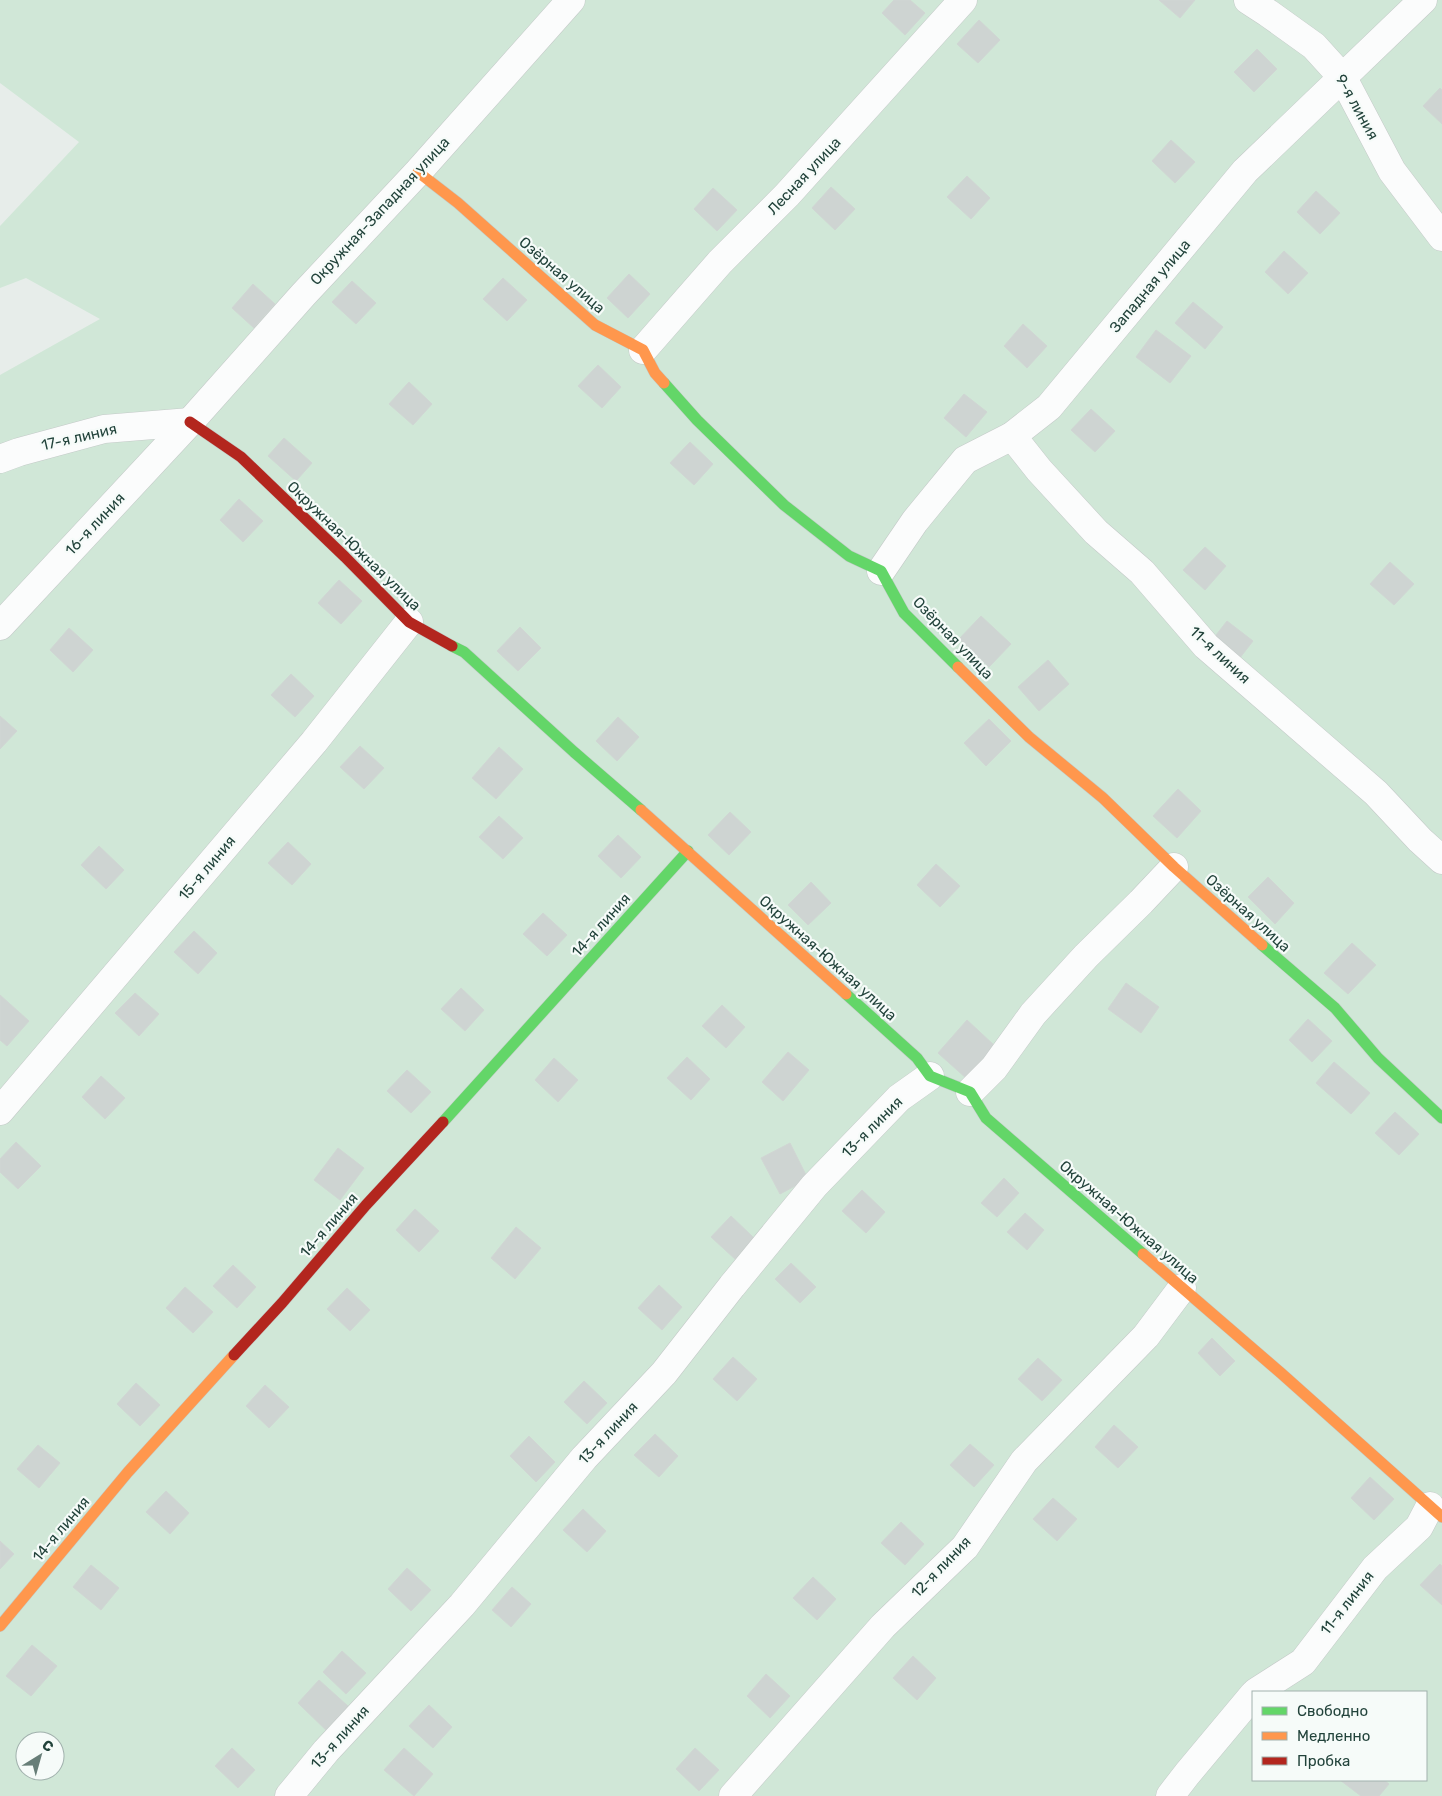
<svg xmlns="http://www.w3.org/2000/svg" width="1442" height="1796" font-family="Rubik,sans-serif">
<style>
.green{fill:#d0e7d7;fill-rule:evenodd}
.building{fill:#ced4d2;stroke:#d0d6d3}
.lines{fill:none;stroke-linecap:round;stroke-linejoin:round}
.street-casing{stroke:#c4cac8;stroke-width:29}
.fast-casing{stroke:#c2cbc7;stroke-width:12}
.slow-casing{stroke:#c2cbc7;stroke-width:12}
.jam-casing{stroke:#c2cbc7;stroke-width:12}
.street{stroke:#fbfcfc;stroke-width:28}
.fast{stroke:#63d668;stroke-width:11}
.slow{stroke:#ff974d;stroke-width:11}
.jam{stroke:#b3261e;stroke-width:11}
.labels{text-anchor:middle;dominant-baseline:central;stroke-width:4.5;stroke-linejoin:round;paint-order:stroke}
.street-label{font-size:15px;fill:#22433b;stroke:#f6fbf9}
</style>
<rect width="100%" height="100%" fill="#e7edea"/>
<!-- green -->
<path class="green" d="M0,0H1442V1796H0V375L100,319L26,278L0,288V226L79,142L0,83ZM1253,1692H1426V1780H1253ZM25,1741H55V1771H25Z"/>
<!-- building -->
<g class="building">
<path d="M894,0H910L925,13L905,35L882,13Z"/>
<path d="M1159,0H1195L1180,18Z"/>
<path d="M979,20L1000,40L978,63L957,44Z"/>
<path d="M1257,49L1277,69L1254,92L1234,72Z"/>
<path d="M1440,88L1442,90V124L1423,106Z"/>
<path d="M1171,140L1195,162L1175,183L1152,161Z"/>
<path d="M967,176L990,198L971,219L947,197Z"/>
<path d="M831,187L855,209L835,230L812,208Z"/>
<path d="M713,188L737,210L717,231L694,209Z"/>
<path d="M1316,191L1340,213L1320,234L1297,212Z"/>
<path d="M1284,251L1308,273L1288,294L1265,272Z"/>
<path d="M629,274L650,294L628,318L607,298Z"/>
<path d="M503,278L527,300L507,321L483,299Z"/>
<path d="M352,281L376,303L356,324L332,302Z"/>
<path d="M253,284L275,304L254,328L232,308Z"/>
<path d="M1193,302L1223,327L1205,349L1175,323Z"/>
<path d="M1023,324L1047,346L1027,368L1004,346Z"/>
<path d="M1156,330L1191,356L1170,383L1136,357Z"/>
<path d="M598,365L621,387L602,408L578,386Z"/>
<path d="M409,382L432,404L413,425L389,404Z"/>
<path d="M964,394L987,412L966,437L944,418Z"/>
<path d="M1091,409L1115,431L1095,452L1071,430Z"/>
<path d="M284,438L312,463L296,481L268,456Z"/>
<path d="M690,442L713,464L694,485L670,463Z"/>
<path d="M239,499L263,521L243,542L220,520Z"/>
<path d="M1205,547L1226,566L1205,590L1183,570Z"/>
<path d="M1390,562L1414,584L1394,605L1370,584Z"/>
<path d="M339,580L362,601L341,624L318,603Z"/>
<path d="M981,616L1011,644L989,667L959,639Z"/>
<path d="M1227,621L1253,641L1239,659L1213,639Z"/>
<path d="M520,627L541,648L518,671L497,651Z"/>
<path d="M69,628L93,650L73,672L50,650Z"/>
<path d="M1048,660L1069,684L1039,711L1018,687Z"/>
<path d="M291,674L314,696L295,717L271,695Z"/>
<path d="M0,716L17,731L0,749Z"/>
<path d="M618,717L639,737L617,761L596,741Z"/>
<path d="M989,719L1011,741L986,766L964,743Z"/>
<path d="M360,746L384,768L364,789L340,767Z"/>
<path d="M499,747L523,769L496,799L472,778Z"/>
<path d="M1178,789L1201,811L1177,838L1153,816Z"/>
<path d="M730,812L751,832L729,855L708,835Z"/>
<path d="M499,816L523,838L503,859L479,837Z"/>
<path d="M618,835L641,857L621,878L598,856Z"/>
<path d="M288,842L311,864L292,885L268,863Z"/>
<path d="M99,846L124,870L106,889L81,865Z"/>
<path d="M936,864L960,886L940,907L917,885Z"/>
<path d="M1268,877L1294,903L1275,924L1248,897Z"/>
<path d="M811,882L831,903L808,925L788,905Z"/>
<path d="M543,913L567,935L547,956L523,934Z"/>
<path d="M194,931L217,953L198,974L174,952Z"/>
<path d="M1352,943L1376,965L1348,994L1324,973Z"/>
<path d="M1126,983L1159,1007L1141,1033L1108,1009Z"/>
<path d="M461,988L484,1010L465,1031L441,1009Z"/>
<path d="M135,993L159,1014L139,1036L115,1013Z"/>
<path d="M0,995L29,1021L7,1046L0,1040Z"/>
<path d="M722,1005L745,1027L726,1048L702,1026Z"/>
<path d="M1308,1019L1332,1041L1312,1062L1289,1040Z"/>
<path d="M967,1020L995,1046L966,1078L938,1053Z"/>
<path d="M788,1052L809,1070L783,1101L762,1082Z"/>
<path d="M687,1057L710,1079L691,1100L667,1078Z"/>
<path d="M554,1058L578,1080L558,1102L535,1080Z"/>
<path d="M1334,1062L1370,1093L1351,1114L1316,1083Z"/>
<path d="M407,1070L431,1092L411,1113L387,1091Z"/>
<path d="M101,1076L125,1098L105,1119L82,1097Z"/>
<path d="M1395,1112L1419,1134L1399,1155L1375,1133Z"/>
<path d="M16,1142L41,1166L18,1189L0,1172V1159Z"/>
<path d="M790,1143L808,1179L780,1194L761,1158Z"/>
<path d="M338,1148L364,1168L340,1200L314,1180Z"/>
<path d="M1004,1178L1019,1193L997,1217L981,1203Z"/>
<path d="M862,1190L885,1212L866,1233L842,1211Z"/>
<path d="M415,1209L439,1231L419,1252L396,1230Z"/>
<path d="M1025,1213L1044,1230L1027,1250L1007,1232Z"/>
<path d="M731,1216L754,1238L735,1259L711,1237Z"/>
<path d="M516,1227L541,1248L515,1279L491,1258Z"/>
<path d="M791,1263L816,1287L800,1303L775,1279Z"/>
<path d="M233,1265L256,1287L237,1308L213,1286Z"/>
<path d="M659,1285L682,1307L662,1330L638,1308Z"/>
<path d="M185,1287L213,1312L193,1333L166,1308Z"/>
<path d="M347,1288L370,1310L350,1331L327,1309Z"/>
<path d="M1212,1338L1235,1361L1220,1376L1198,1353Z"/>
<path d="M733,1357L757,1379L737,1401L713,1379Z"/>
<path d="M1038,1358L1062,1380L1042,1401L1018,1379Z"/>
<path d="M584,1381L607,1403L587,1424L564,1402Z"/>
<path d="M136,1383L160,1405L140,1426L117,1404Z"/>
<path d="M265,1385L289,1407L269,1428L246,1406Z"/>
<path d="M1114,1425L1138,1447L1118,1468L1095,1447Z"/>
<path d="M655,1434L678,1456L659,1477L634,1455Z"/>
<path d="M529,1436L555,1462L536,1482L510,1456Z"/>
<path d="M970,1444L994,1465L974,1487L950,1465Z"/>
<path d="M38,1445L60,1463L39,1488L17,1469Z"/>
<path d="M1370,1477L1394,1499L1374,1520L1351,1498Z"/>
<path d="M166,1491L189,1513L170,1534L146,1512Z"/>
<path d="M1053,1498L1077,1519L1057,1541L1033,1519Z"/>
<path d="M583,1509L606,1531L587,1552L563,1530Z"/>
<path d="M901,1522L924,1544L905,1565L881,1543Z"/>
<path d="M0,1541L14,1554L0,1569Z"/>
<path d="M1440,1564L1442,1566V1605L1420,1585Z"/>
<path d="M91,1565L119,1588L101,1610L73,1587Z"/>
<path d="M407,1568L431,1590L411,1611L388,1589Z"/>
<path d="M813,1577L836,1599L817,1620L793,1598Z"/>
<path d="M512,1587L531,1604L511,1627L492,1610Z"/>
<path d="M32,1645L57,1666L31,1696L6,1676Z"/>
<path d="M342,1651L366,1673L346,1694L323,1672Z"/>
<path d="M913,1656L936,1678L917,1700L893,1678Z"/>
<path d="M766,1674L790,1696L770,1718L747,1696Z"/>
<path d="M319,1680L349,1707L327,1731L298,1703Z"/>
<path d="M429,1705L452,1727L433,1748L409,1726Z"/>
<path d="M232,1748L255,1770L238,1788L215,1766Z"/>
<path d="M404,1748L433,1774L414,1796L384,1770Z"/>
<path d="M695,1748L719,1770L699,1791L676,1769Z"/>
<path d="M1340,1780H1384L1389,1784L1379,1796H1361Z"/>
</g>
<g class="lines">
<!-- street casing -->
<g class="street-casing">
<g id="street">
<path d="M1248,0L1268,13L1314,46L1343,78L1392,171L1442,237"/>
<path d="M643,350L720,262L787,195L963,0"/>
<path d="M1012,436L1039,470L1096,532L1142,572L1206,646L1376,793L1420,840L1442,860"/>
<path d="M0,459L19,452L104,429L190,422"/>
<path d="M881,571L915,521L965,460L1012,436L1049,407L1245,171L1423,0"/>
<path d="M0,626L190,422L303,295L418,172L571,0"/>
<path d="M970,1092L994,1068L1033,1014L1086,956L1141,902L1174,867"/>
<path d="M0,1111L314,742L409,622"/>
<path d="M1256,1692L1303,1662L1375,1568L1419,1527L1430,1506"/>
<path d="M289,1796L326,1751L462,1605L584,1458L664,1373L732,1286L814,1186L899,1098L930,1076"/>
<path d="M733,1796L883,1626L965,1547L1024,1461L1146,1336L1182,1288"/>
<path d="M1170,1796L1187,1774L1253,1695"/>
</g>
</g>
<!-- fast casing -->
<g class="fast-casing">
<g id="fast">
<path d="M664,383L697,420L784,505L849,556L881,571L904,613L958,667"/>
<path d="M452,646L464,652L574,752L641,810"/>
<path d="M1262,945L1335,1008L1378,1058L1442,1118"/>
<path d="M846,994L917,1058L930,1076L970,1092L986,1118L1143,1254"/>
<path d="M443,1122L688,851"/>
</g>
</g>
<!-- slow casing -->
<g class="slow-casing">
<g id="slow">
<path d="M418,172L458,203L595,325L643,350L655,373L664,383"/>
<path d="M958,667L1029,737L1103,798L1174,867L1262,945"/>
<path d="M641,810L846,994"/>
<path d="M1143,1254L1282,1374L1442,1517"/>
<path d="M0,1626L128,1472L234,1355"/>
</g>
</g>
<!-- jam casing -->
<g class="jam-casing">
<g id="jam">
<path d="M190,422L241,457L345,557L409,622L452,646"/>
<path d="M234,1355L282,1303L366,1205L443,1122"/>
</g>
</g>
<!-- street -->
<use href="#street" class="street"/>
<!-- fast -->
<use href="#fast" class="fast"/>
<!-- slow -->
<use href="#slow" class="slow"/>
<!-- jam -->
<use href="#jam" class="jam"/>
</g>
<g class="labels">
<!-- street labels -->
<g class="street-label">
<text transform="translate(1357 107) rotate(61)">9-я линия</text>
<text transform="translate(804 176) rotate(-47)">Лесная улица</text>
<text transform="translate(380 211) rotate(-47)">Окружная-Западная улица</text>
<text transform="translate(562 275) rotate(41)">Озёрная улица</text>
<text transform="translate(1150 286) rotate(-50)">Западная улица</text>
<text transform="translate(79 437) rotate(-13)">17-я линия</text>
<text transform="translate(95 524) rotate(-47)">16-я линия</text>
<text transform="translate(354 546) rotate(44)">Окружная-Южная улица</text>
<text transform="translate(953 638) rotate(46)">Озёрная улица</text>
<text transform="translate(1220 655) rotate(43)">11-я линия</text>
<text transform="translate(207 868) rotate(-50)">15-я линия</text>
<text transform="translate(1248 913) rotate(42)">Озёрная улица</text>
<text transform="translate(601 925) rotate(-48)">14-я линия</text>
<text transform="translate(828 958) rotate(42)">Окружная-Южная улица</text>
<text transform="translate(872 1127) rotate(-45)">13-я линия</text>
<text transform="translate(1129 1222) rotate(41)">Окружная-Южная улица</text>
<text transform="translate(329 1225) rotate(-49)">14-я линия</text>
<text transform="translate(608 1433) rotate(-47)">13-я линия</text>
<text transform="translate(61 1529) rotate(-50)">14-я линия</text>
<text transform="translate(941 1567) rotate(-46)">12-я линия</text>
<text transform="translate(1347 1603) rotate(-52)">11-я линия</text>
<text transform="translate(340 1737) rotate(-48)">13-я линия</text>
</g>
</g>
<!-- legend -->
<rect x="1252" y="1691" width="175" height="90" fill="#f6fbf9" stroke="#a1b1ad"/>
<rect x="1262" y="1707" width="25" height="8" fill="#63d668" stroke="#a1b1ad"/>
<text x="1297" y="1716" font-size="15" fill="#22433b">Свободно</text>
<rect x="1262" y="1732" width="25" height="8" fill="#ff974d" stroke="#a1b1ad"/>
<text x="1297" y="1741" font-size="15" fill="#22433b">Медленно</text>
<rect x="1262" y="1757" width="25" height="8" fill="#b3261e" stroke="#a1b1ad"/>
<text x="1297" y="1766" font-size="15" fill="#22433b">Пробка</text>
<!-- north arrow -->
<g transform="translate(40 1756) rotate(37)"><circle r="24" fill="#f6fbf9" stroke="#a1b1ad"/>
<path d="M0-4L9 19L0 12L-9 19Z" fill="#677e78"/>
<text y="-8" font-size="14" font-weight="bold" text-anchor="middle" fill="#22433b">С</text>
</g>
</svg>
